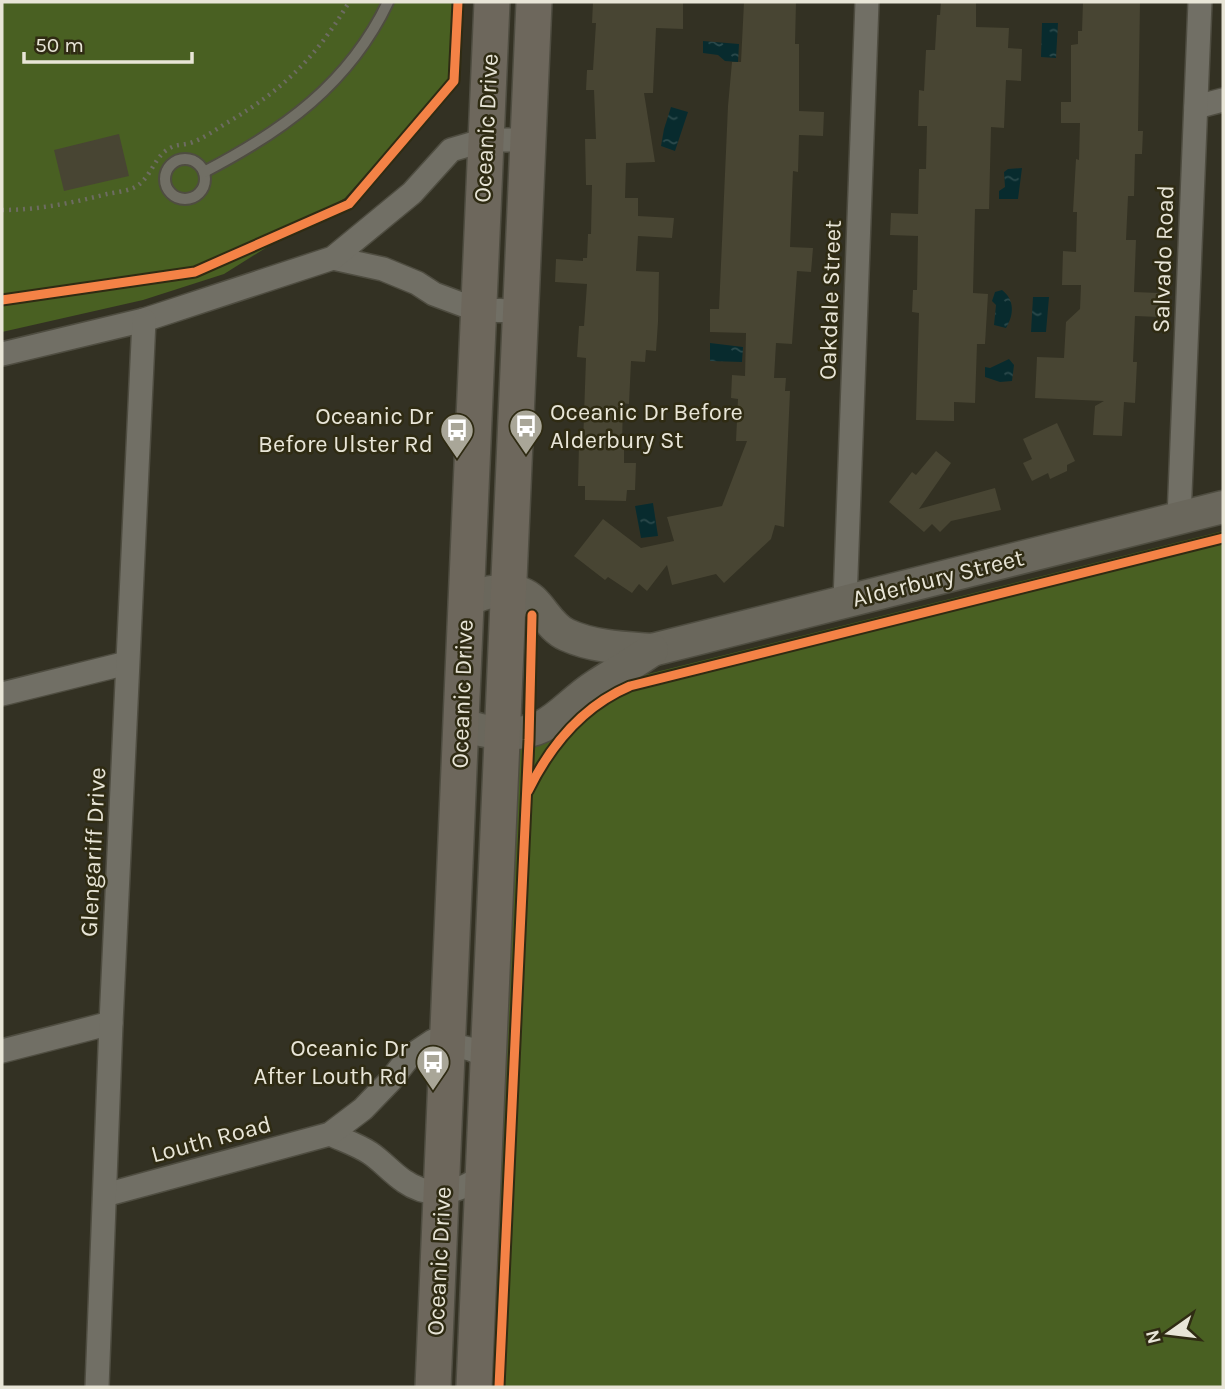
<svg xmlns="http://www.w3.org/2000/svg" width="1225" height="1389" font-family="Karla,sans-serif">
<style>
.park{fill:#496022}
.water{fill:url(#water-ripples)}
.building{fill:#484533}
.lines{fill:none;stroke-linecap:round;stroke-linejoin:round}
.lane-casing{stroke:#4f4d41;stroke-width:14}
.street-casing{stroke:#4f4d41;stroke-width:26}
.secondary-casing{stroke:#4f4d41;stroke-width:35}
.primary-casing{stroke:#4f4d41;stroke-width:38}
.path{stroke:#6d6c62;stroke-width:4.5;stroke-dasharray:2 5;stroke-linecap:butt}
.lane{stroke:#716f65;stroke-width:10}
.street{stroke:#716f65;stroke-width:23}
.secondary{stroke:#6a675c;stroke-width:32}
.primary{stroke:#6d675c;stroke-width:35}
.cycleway-casing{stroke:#2f2b13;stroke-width:13}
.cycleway{stroke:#f48246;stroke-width:9}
.labels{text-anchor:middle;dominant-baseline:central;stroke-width:5;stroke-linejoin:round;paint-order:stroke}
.street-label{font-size:24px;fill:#e8e5d7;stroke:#2f2b13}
.poi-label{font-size:24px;fill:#e8e5d7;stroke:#2f2b13;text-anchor:end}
</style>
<defs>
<pattern id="water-ripples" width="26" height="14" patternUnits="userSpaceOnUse" patternTransform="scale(1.75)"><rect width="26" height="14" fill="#082b2e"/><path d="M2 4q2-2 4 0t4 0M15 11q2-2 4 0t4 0" fill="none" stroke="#2c4a4c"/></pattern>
</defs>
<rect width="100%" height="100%" fill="#333123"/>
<!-- park -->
<g class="park">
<path d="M2,2H455L451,78L345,198L224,274L143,300L2,332Z"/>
<path d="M1223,531V1387H487L519,746L628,679Z"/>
</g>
<!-- water -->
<g class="water">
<path d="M1042,23H1058L1056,58L1041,57Z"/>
<path d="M703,41L739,44L738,62L725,61L718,55L703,53Z"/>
<path d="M671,107L688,112L675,151L661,146L664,129Z"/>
<path d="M1022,168L1018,199H999V191L1005,187L1004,172L1008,169Z"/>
<path d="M1002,290C1015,300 1014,315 1006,328L994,325L996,305L992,301L995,292Z"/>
<path d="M1033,297H1049L1046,332H1031Z"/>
<path d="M710,343L743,347L742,362L710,361Z"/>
<path d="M1009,359L1014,365L1012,381L1000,382L985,377V367L990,368Z"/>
<path d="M653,503L658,536L641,538L635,506Z"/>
</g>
<!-- building -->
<g class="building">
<path d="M593,2H683V29L656,28L653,93H644L655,162L626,163L625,198H638V216L674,218L672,238L638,236L636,271L659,272L658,322L656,351L646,350L645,362L631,361L629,404L623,403L622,445H624V463H636L635,490H627L626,501L585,500V486H578L579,444H583L586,358L577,357L579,326H584L587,284L555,282L556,259L583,261V258H587L588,234H591L592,185H586L585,139H596L594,90H586L587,70H593L596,23H592Z"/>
<path d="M744,2H796L795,44H799V111L824,112L823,136L799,135L798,172L793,171L790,247L813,248L811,272L797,271L792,344L776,343L774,378H786L785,391H790L784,527L775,525L771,539L724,583L716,574L672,585L667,565L647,591L639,584L632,593L608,577L605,580L574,556L603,519L641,548L674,541L667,517L722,506L747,441H736L738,399L731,398L732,375L745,376L746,333L710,332V309H719L728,106L732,62H741Z"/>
<path d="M941,2H976V27L1009,28L1008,48L1022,49L1021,81L1006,80L1004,128L991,127L989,209H975L973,293L988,294L985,344H977L975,403L954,402V421L916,420L919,313L912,312L913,290H917L918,236L890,235L891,213L918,214L919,169H926L927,126H918L919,90L924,91L926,50H935L937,15H940Z"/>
<path d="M1083,2H1140L1138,131H1143L1142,154H1135L1134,196H1128L1126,240H1136L1134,292L1159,293V317L1135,316L1133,362H1137L1135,403L1124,402L1122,436L1093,435L1095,406L1104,401L1035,398L1037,357L1064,358L1066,322L1080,309L1081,285H1062L1063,251L1076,252L1077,212H1073L1076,159L1079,160L1080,123H1061V102H1071V45L1078,44V31H1082Z"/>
<path d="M119,134L129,176L64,191L54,150Z"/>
<path d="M1057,423L1075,461L1067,465V471L1050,479L1048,473L1032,481L1023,463L1032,459L1023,439Z"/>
<path d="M936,451L951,463L919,509L995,488L1001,510L951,521L940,532L932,524L924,532L889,502L912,472L916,475Z"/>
</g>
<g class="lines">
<!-- lane casing -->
<g class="lane-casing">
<g id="lane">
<circle cx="185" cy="179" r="20"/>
<path d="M204,172C283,131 349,84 388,2"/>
</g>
</g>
<!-- street casing -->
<g class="street-casing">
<g id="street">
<path d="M1196,107L1223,100"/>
<path d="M333,258L383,269L417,283L434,294L477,310L521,311"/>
<path d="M2,354L144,320L333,258L412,193L451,150L485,140H528"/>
<path d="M1179,518L1200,2"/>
<path d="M845,601L867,2"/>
<path d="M2,694L127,663"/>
<path d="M2,1051L111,1023"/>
<path d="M330,1134C343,1140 358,1145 370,1153C382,1161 392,1173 404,1181C431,1200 459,1193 484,1175"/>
<path d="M105,1195L330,1134L363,1109L390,1081L409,1057L433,1041L470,1049L489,1057"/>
<path d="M97,1387L111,1023L144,320"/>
</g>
</g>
<!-- secondary casing -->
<g class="secondary-casing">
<g id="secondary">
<path d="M465,602C483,591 515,584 532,600C544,611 551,628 567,635C593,647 624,648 652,650L1223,507"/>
<path d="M461,723C474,730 488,732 503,733C551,736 561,708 597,685C615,673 634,663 652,650"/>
</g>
</g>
<!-- primary casing -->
<g class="primary-casing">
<g id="primary">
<path d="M433,1387C456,926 468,463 492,2"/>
<path d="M474,1387L534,2"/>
</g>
</g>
<!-- path -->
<path class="path" d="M2,210C38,210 72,203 107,194C117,192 129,191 137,186C153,175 154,155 172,147C178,144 186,145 193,142C206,137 218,128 230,121C284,89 317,56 349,2"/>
<!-- lane -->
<use href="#lane" class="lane"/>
<!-- street -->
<use href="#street" class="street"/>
<!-- secondary -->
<use href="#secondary" class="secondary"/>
<!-- primary -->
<use href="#primary" class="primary"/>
<!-- cycleway casing -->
<g class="cycleway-casing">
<g id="cycleway">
<path d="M2,300L195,272L349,204L454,81L458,2"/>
<path d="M528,791C550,746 583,706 630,686L1223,538"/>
<path d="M499,1387L529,740L532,615"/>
</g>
</g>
<!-- cycleway -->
<use href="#cycleway" class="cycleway"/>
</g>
<!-- icons -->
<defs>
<g id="bus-pin" transform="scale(1.75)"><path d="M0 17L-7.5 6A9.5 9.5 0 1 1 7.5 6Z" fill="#a9a698" stroke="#2f2b13"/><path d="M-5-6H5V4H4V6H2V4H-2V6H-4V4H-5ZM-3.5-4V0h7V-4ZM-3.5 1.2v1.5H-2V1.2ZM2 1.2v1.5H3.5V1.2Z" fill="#fff"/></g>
</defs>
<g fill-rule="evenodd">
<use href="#bus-pin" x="526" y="426"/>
<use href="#bus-pin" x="457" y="430"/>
<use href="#bus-pin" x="433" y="1062"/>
</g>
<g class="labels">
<!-- street labels -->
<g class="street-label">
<text transform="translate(486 128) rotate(-87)">Oceanic Drive</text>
<text transform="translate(1163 259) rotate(-88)">Salvado Road</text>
<text transform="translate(830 300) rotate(-88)">Oakdale Street</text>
<text transform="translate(938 578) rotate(-14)">Alderbury Street</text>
<text transform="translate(462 694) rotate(-88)">Oceanic Drive</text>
<text transform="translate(93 852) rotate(-87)">Glengariff Drive</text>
<text transform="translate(211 1139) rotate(-15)">Louth Road</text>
<text transform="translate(439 1261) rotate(-87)">Oceanic Drive</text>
</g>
<!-- poi labels -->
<g class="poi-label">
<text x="550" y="412" text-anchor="start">Oceanic Dr Before<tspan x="550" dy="28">Alderbury St</tspan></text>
<text x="433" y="416">Oceanic Dr<tspan x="433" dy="28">Before Ulster Rd</tspan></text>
<text x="408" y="1048">Oceanic Dr<tspan x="408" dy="28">After Louth Rd</tspan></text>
</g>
</g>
<!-- border -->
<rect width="1225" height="1389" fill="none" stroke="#e8e5d7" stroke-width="7"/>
<!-- north arrow -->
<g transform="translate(1169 1333) rotate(256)" stroke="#2f2b13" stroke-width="5" paint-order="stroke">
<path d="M0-5L12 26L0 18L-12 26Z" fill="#e8e5d7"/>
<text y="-10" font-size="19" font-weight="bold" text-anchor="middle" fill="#e8e5d7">N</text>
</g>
<!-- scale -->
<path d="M24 52v10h168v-10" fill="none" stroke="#e8e5d7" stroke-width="3.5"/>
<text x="35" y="52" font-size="21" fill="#e8e5d7" stroke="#2f2b13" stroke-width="5" paint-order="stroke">50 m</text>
</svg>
